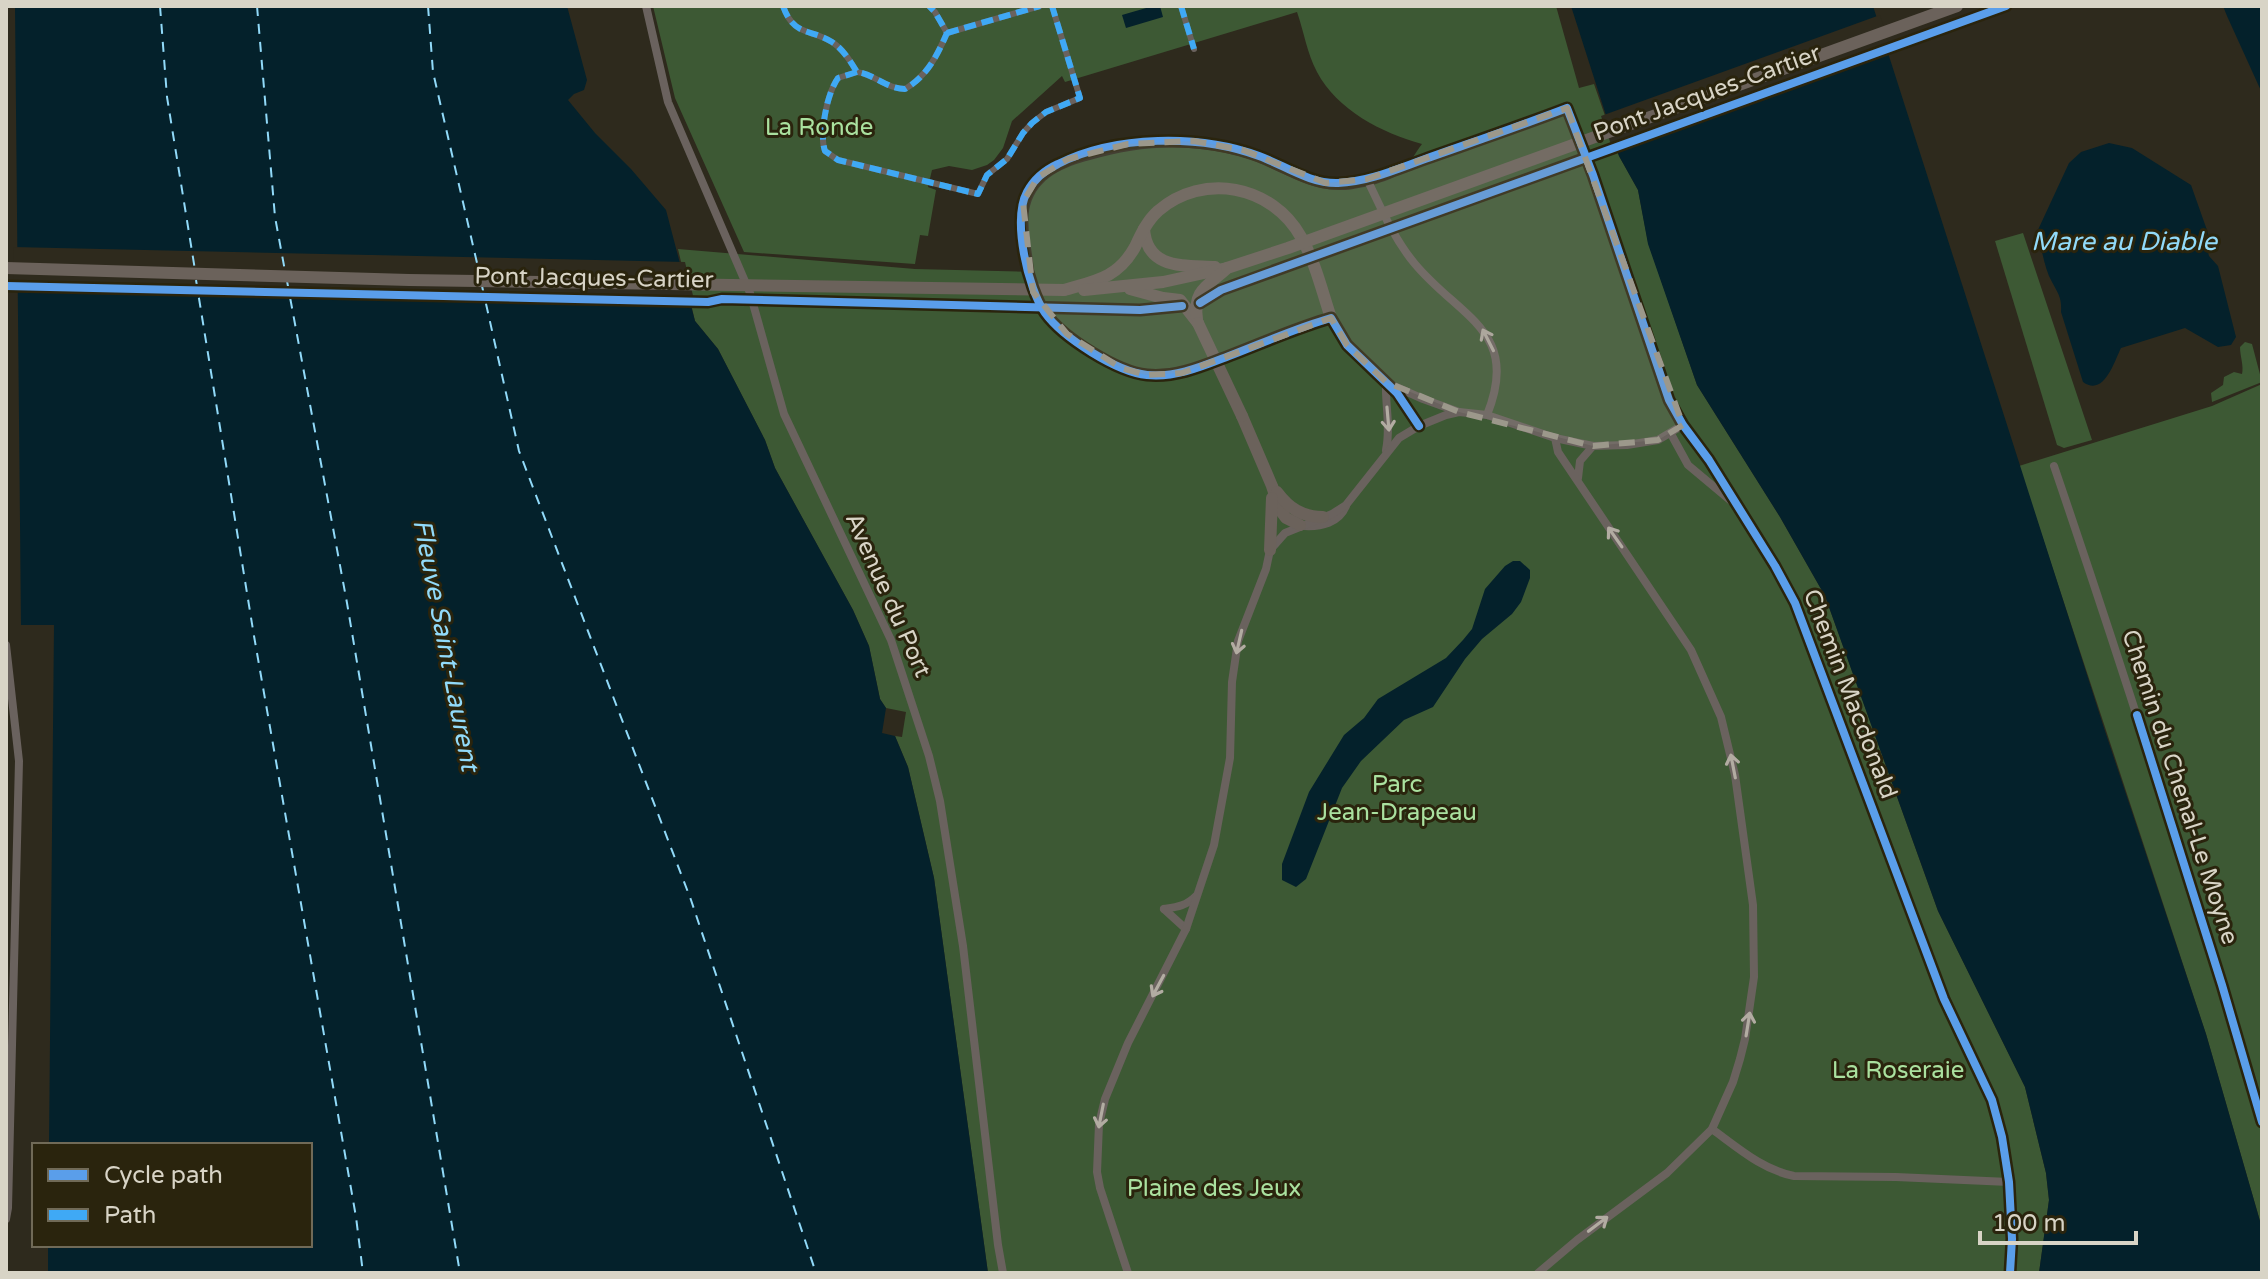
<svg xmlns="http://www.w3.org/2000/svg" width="2268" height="1279" font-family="'Varela Round',sans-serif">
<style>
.green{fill:#3d5934}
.water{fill:#04212b}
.pier{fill:#2e2a1d}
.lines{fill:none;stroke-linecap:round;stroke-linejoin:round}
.ferry{stroke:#91daf9;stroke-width:2;stroke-dasharray:10 8;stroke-linecap:butt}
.pedestrian{stroke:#6a625e;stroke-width:6}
.minor{stroke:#6a625e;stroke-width:8}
.primary{stroke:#6b625b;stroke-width:12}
.primary-bridge{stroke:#6b625b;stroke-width:12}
.quiet{stroke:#3fa9f5;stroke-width:6;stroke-dasharray:12 6;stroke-linecap:butt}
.cycleway-casing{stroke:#2a240d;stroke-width:13}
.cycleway{stroke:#5a9eea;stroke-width:8}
.oneway{stroke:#b2aca2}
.marked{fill:#9c988b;fill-opacity:0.2;stroke:#9c988b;stroke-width:6;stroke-dasharray:16 10;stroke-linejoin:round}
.labels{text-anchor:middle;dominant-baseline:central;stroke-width:6;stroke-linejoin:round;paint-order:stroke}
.street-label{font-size:24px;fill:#d8d4c6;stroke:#2a240d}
.park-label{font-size:24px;fill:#aae19f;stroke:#2a240d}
.water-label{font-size:26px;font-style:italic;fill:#91daf9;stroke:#2a240d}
</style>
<rect width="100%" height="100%" fill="#2e2a1d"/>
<!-- green -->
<g class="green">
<path d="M653,6H1556L1579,88L1594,84L1619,156L1638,190L1648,242L1697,385L1780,517L1825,596L1938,911L2025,1087L2046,1173L2049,1200L2039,1273H988L934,878L908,767L895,736L902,737L906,712L886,708L880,699L869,646L853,610L775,468L765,440L718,349L695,321L678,249L915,269L1034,272C1033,252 1025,226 1030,206C1038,177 1064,167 1090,160C1139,145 1190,143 1239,156C1274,165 1306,192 1343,190C1356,190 1390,182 1400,173C1409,166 1415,153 1422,144C1382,133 1337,110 1317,72C1307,53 1304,32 1297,12L1065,82L1062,76L1012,121L1003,148L994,160L987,165L972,170L949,166L932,170L928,187L936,190L928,236L920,235L915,264L744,252L675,98Z"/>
<path d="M2023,233L2092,440L2064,448L2057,445L1995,241Z"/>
<path d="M2245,342L2252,344L2262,382L2212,402L2211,393L2223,385L2224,377L2234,372L2242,374C2244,366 2240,356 2240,347Z"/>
<path d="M2262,384V1228L2206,1034L2019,466L2212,406Z"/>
</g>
<!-- water -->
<g class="water">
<path d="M15,6H567L587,80L584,90L574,94L568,100L595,133L631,169L666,210L695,321L718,349L765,440L775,468L853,610L869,646L880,699L886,708L882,733L895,736L908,767L934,878L988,1273H48V1245H310V1145H49L54,625H21Z"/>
<path d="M1153,6H1160L1163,17L1126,28L1122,15Z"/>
<path d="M1571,6H1873L2104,728L2206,1034L2262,1228V1273H2039L2049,1200L2046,1173L2025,1087L1938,911L1825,596L1780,517L1697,385L1648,244L1638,190L1619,156Z"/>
<path d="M2223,6H2262V93L2227,16Z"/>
<path d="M2109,143L2132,148L2191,185L2208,233L2206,245L2209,256L2218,266L2236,337L2231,345L2218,347L2185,328L2121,348C2114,362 2104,397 2083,382L2061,312C2062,298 2058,293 2052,282C2044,268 2042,248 2037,232L2069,163L2081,152Z"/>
<path d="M1513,561H1520L1530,570V578L1521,602L1512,614L1482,639L1465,659L1433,707L1404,720L1361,761L1342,788L1306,879L1296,887L1282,880V864L1309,792L1344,735L1364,718L1378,699L1446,658L1463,640L1472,629L1485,589L1505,566Z"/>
</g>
<!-- pier -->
<g class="pier">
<path d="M1880,15L1891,50L1613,150L1601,116Z"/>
<path d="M13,247L685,262L695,304L513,300L511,302H499L496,299L14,288Z"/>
</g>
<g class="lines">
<!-- ferry -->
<g class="ferry">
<path d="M160,6L167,97L195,270"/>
<path d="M257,6L275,217L285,271"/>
<path d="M428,6L433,72L480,276"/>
<path d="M196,280L254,636L356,1217L363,1273"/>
<path d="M287,281L347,603L460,1273"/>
<path d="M482,286L519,451L691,900L816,1273"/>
</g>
<!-- pedestrian -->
<g class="pedestrian">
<path d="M783,6C794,37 810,28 832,42C843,49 850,61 857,72C874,74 887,89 905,89C927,76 937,56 947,33L935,12L929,6"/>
<path d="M1181,6L1194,49"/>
<path d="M947,33L1040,6"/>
<path d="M857,72L838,78C827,93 819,134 825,151L838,160L978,194L987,175L1007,159L1023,133L1032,123L1046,112L1080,98L1052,6"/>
</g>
<!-- minor -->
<g class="minor">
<path d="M646,6L668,102L750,293L784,414L891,640L929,756L940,801L963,946L998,1245L1003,1273"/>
<path d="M1367,179C1381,208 1394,239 1415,264C1460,318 1521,331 1487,415"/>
<path d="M1394,386L1423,399L1459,412"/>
<path d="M1419,426L1397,393L1347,345L1331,318C1296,328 1263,343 1229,356C1203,366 1176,378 1147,375C1117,372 1063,338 1045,313C1028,289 1012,220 1027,192C1034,179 1045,170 1058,164C1115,135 1200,134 1259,156C1284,165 1310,184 1338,183C1368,182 1397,169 1425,159C1473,142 1520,126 1567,108L1593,175L1669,400L1683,425L1709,460L1775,566L1795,603L1944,999L1992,1100L2002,1137L2009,1182L2012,1239L2010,1273"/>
<path d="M1671,434L1688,465L1731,501"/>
<path d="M1386,450C1391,427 1385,405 1386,382"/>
<path d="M2054,466C2128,683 2197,902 2262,1122"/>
<path d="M1578,478L1580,461L1593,446"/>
<path d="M1304,526C1321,527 1339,523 1346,506"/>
<path d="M6,645L19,761L8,1208L6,1219"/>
<path d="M1164,909C1177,907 1186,906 1196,896"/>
<path d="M1164,909L1186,929"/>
<path d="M1712,1129C1738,1148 1763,1170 1794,1176L1896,1177L2009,1182"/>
<path d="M1128,1273L1100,1188L1097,1172L1099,1124L1105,1099L1128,1043L1186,929L1214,845L1230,758L1232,682L1238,641L1266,569L1270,550L1285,533L1332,514L1346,505L1399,438L1419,426L1446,415L1459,412L1487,415L1555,438L1593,446L1627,445L1658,440L1683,425"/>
<path d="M1538,1273L1577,1240L1667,1173L1712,1129L1733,1082L1740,1059L1745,1039L1754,977L1753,905L1735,775L1721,717L1691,650L1558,452L1555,438"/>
</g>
<!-- primary -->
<g class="primary">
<path d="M1144,229C1147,270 1184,265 1215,267"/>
<path d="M1130,289L1163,298L1180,300L1198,323"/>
<path d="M1064,290C1095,281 1118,278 1135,247C1141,234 1147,221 1158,211C1203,172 1272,185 1301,237C1315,261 1322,291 1331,318"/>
<path d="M1084,290L1163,282L1227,268"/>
<path d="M1197,319C1193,291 1206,287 1225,270"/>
<path d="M1242,416L1272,486L1280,510L1286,518L1300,525"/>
<path d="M1277,492C1289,508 1302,517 1323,517"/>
<path d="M1270,550L1272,498"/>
</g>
<!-- primary-bridge -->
<g class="primary-bridge">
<path d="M6,268L409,280L1064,290"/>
<path d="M1227,268L1288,248L1957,6"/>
<path d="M1198,323L1242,416"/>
</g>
<!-- quiet -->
<g class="quiet">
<path d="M783,6C794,37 810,28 832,42C843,49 850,61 857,72C874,74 887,89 905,89C927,76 937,56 947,33L935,12L929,6"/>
<path d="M1181,6L1194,49"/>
<path d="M947,33L1040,6"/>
<path d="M857,72L838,78C827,93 819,134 825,151L838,160L978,194L987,175L1007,159L1023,133L1032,123L1046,112L1080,98L1052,6"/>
</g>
<!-- cycleway casing -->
<g class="cycleway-casing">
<g id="cycleway">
<path d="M6,286L708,302L722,299L1140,310L1182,306"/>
<path d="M1200,303L1221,290L2006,6"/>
<path d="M1419,426L1397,393L1347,345L1331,318C1296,328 1263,343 1229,356C1203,366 1176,378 1147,375C1117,372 1063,338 1045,313C1028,289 1012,220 1027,192C1034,179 1045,170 1058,164C1115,135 1200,134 1259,156C1284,165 1310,184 1338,183C1368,182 1397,169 1425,159C1473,142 1520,126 1567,108L1593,175L1669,400L1683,425L1709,460L1775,566L1795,603L1944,999L1992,1100L2002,1137L2009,1182L2012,1239L2010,1273"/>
<path d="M2137,715L2222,985L2262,1122"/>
</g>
</g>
<!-- cycleway -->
<use href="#cycleway" class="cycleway"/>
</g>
<!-- one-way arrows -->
<defs><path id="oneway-shaft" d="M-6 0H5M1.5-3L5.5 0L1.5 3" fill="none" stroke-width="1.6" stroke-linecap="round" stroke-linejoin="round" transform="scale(2)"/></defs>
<g class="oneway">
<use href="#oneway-shaft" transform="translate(1488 340) rotate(-117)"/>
<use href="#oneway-shaft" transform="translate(1388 419) rotate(85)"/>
<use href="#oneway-shaft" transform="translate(1615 537) rotate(-125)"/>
<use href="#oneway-shaft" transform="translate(1239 642) rotate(103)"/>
<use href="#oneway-shaft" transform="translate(1733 766) rotate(-101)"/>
<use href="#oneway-shaft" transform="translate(1158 986) rotate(118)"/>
<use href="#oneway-shaft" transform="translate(1748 1024) rotate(-81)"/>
<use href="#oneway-shaft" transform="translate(1101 1116) rotate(101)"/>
<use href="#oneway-shaft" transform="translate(1598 1224) rotate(-37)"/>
</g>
<!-- marked area -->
<path class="marked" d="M1567,108L1683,425L1658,440L1593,446L1459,412L1386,382L1347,345L1331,318L1182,373L1146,375L1121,368L1067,334L1033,292L1023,202L1038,177L1068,159L1128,144L1194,141L1243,150L1326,183L1367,179Z"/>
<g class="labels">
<!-- street labels -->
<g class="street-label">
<text transform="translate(1707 93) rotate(-20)">Pont Jacques-Cartier</text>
<text transform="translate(594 278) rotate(1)">Pont Jacques-Cartier</text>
<text transform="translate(888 595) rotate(66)">Avenue du Port</text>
<text transform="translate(1850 694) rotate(69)">Chemin Macdonald</text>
<text transform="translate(2180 787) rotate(72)">Chemin du Chenal-Le Moyne</text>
</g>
<!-- park labels -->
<g class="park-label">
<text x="819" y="127">La Ronde</text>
<text x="1397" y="784">Parc<tspan x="1397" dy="28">Jean-Drapeau</tspan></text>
<text x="1898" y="1070">La Roseraie</text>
<text x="1214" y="1188">Plaine des Jeux</text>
</g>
<!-- water labels -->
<g class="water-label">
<text x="2124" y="241">Mare au Diable</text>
<text transform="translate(446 645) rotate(79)">Fleuve Saint-Laurent</text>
</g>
</g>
<!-- border -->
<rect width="2268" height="1279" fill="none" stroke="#d8d4c6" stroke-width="16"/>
<!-- legend -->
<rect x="32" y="1143" width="280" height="104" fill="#2a240d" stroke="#706a57" stroke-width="2"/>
<rect x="48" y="1169" width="40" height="12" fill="#5a9eea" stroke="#706a57" stroke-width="2"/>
<text x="104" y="1183" font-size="24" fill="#d8d4c6">Cycle path</text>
<rect x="48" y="1209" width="40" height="12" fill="#3fa9f5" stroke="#706a57" stroke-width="2"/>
<text x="104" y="1223" font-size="24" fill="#d8d4c6">Path</text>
<!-- scale -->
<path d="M1980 1231v12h156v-12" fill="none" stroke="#d8d4c6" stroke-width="4"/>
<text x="1992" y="1231" font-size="24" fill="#d8d4c6" stroke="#2a240d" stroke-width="6" paint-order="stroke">100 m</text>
</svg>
